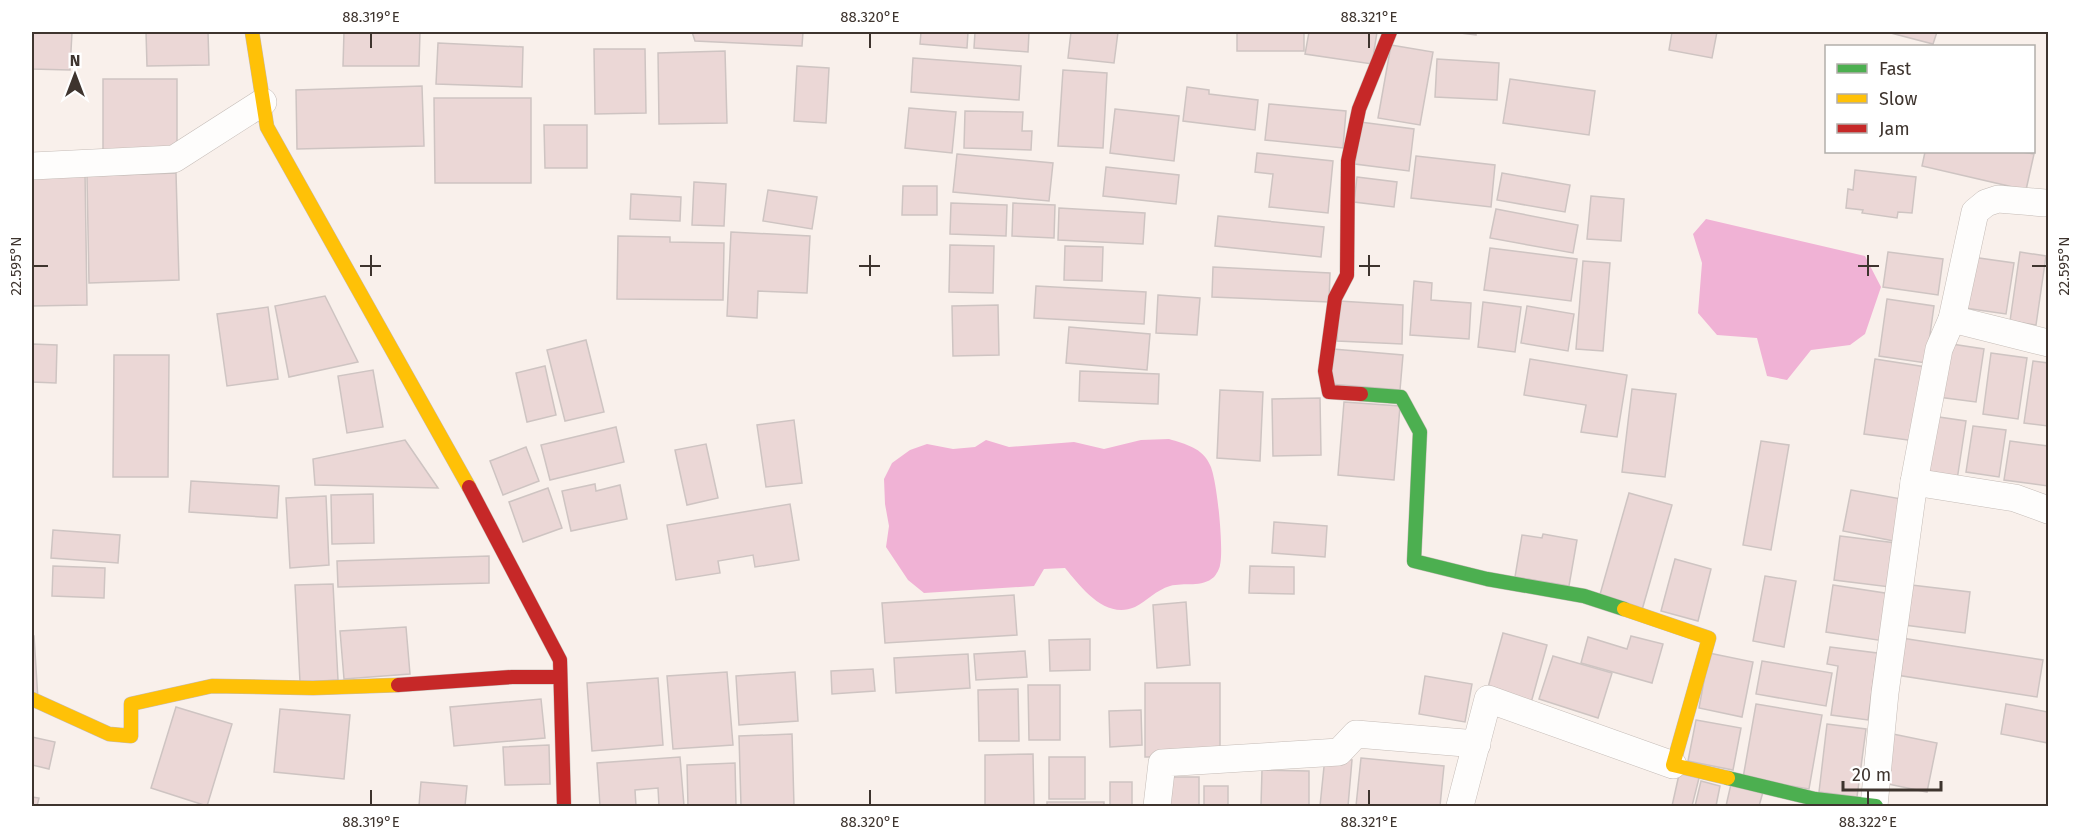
<svg xmlns="http://www.w3.org/2000/svg" width="2080" height="838" font-family="'Fira Sans',sans-serif">
<style>
.water{fill:#f0b2d5}
.building{fill:#ebd7d6;stroke:#cec4c2;stroke-width:1.5}
.lines{fill:none;stroke-linecap:round;stroke-linejoin:round}
.street-casing{stroke:#c5bcb7;stroke-width:28}
.fast-casing{stroke:#c5bcb7;stroke-width:15}
.slow-casing{stroke:#c5bcb7;stroke-width:15}
.jam-casing{stroke:#c5bcb7;stroke-width:15}
.street{stroke:#fefdfc;stroke-width:27}
.fast{stroke:#4caf50;stroke-width:14}
.slow{stroke:#ffc107;stroke-width:14}
.jam{stroke:#c62828;stroke-width:14}
.ticks{fill:none;stroke:#3e342e;stroke-width:2}
.neatline{fill:none;stroke:#3e342e;stroke-width:2}
.ticks-label{font-size:15px;text-anchor:middle;fill:#3e342e}
</style>
<rect width="100%" height="100%" fill="#f9f0eb"/>
<!-- water -->
<g class="water">
<path d="M1706,219L1865,256L1881,287L1865,334L1850,345L1811,350L1787,380L1767,376L1757,338L1717,335L1698,313L1702,263L1693,234Z"/>
<path d="M1169,439C1185,444 1203,448 1210,465C1217,478 1224,550 1220,565C1220,568 1216,575 1214,577C1202,588 1184,582 1170,586C1156,590 1147,601 1135,607C1105,620 1081,587 1065,568L1044,569L1034,586L924,593L908,580L886,547L889,526L885,504L884,479L892,463L910,450L927,444L953,449L975,447L986,440L1009,447L1074,442L1104,449L1141,440Z"/>
</g>
<!-- building -->
<g class="building">
<path d="M32,32H72L70,70L32,69Z"/>
<path d="M146,32H208L209,65L147,66Z"/>
<path d="M344,32H420L419,66H343Z"/>
<path d="M692,32H803L802,46L695,41Z"/>
<path d="M921,32H968L967,48L920,44Z"/>
<path d="M975,32H1029L1028,52L974,48Z"/>
<path d="M1071,32H1118L1114,63L1068,58Z"/>
<rect x="1237" y="32" width="67" height="19"/>
<path d="M1309,32H1377L1372,64L1305,54Z"/>
<path d="M1452,32H1476V35Z"/>
<path d="M1672,32H1717L1712,58L1669,50Z"/>
<path d="M1887,32H1937L1933,44Z"/>
<path d="M438,43L523,47L522,87L436,84Z"/>
<path d="M1391,45L1433,52L1420,125L1378,118Z"/>
<path d="M594,49H645L646,113L595,114Z"/>
<path d="M725,51L727,123L659,124L658,53Z"/>
<path d="M913,58L1021,66L1019,100L911,92Z"/>
<path d="M1437,59L1499,63L1497,100L1435,97Z"/>
<path d="M797,66L829,68L826,123L794,121Z"/>
<path d="M1063,70L1107,73L1103,148L1058,146Z"/>
<rect x="103" y="79" width="74" height="77"/>
<path d="M1510,79L1595,91L1589,135L1503,123Z"/>
<path d="M422,86L424,146L297,149L296,90Z"/>
<path d="M1187,87L1209,90V94L1258,100L1255,130L1183,121Z"/>
<path d="M434,98H531V183H435Z"/>
<path d="M1269,104L1346,111L1343,148L1265,140Z"/>
<path d="M909,108L956,112L952,153L905,148Z"/>
<path d="M1115,109L1179,116L1174,161L1110,153Z"/>
<path d="M965,111L1023,112L1022,131H1032L1031,150L964,148Z"/>
<path d="M1360,122L1414,129L1409,171L1355,164Z"/>
<path d="M544,125H587V168H545Z"/>
<path d="M1925,152H2022L2034,154L2026,190L1922,166Z"/>
<path d="M1257,153L1333,161L1328,213L1269,207L1273,174L1255,172Z"/>
<path d="M957,154L1053,163L1049,201L953,192Z"/>
<path d="M1416,156L1495,165L1491,207L1411,198Z"/>
<path d="M1106,167L1179,175L1176,204L1103,196Z"/>
<path d="M1855,170L1916,177L1912,213L1898,212L1897,218L1862,213L1863,210L1846,208L1848,189L1853,190Z"/>
<path d="M85,172L87,305L32,306V173Z"/>
<path d="M176,173L179,280L89,283L87,176Z"/>
<path d="M1502,173L1570,185L1565,212L1497,200Z"/>
<path d="M1357,177L1397,182L1394,207L1354,202Z"/>
<path d="M694,182L726,184L724,226L692,225Z"/>
<path d="M903,186H937V215H902Z"/>
<path d="M768,190L817,197L812,229L763,221Z"/>
<path d="M631,194L681,197L680,221L630,219Z"/>
<path d="M1591,196L1624,199L1621,241L1587,239Z"/>
<path d="M951,203L1007,205L1006,236L950,234Z"/>
<path d="M1013,203L1055,205L1054,238L1012,236Z"/>
<path d="M1059,208L1145,213L1143,244L1058,240Z"/>
<path d="M1496,209L1578,225L1573,253L1490,238Z"/>
<path d="M1218,216L1324,227L1321,257L1215,246Z"/>
<path d="M731,232L810,236L807,293L758,291L757,318L727,316Z"/>
<path d="M618,236L670,237V242L724,243L723,300L617,299Z"/>
<path d="M950,245L994,246L993,293L949,292Z"/>
<path d="M1065,246L1103,247L1102,281L1064,280Z"/>
<path d="M1490,248L1577,259L1571,301L1484,290Z"/>
<path d="M1888,252L1943,259L1938,295L1883,287Z"/>
<path d="M2020,252L2046,256L2036,325L2010,321Z"/>
<path d="M1972,257L2014,263L2006,314L1965,308Z"/>
<path d="M1583,261L1610,263L1603,351L1576,349Z"/>
<path d="M1213,267L1330,273L1329,302L1212,297Z"/>
<path d="M1414,281L1432,283L1431,300L1471,303L1469,339L1410,335Z"/>
<path d="M1036,286L1146,292L1144,324L1034,318Z"/>
<path d="M1158,295L1200,298L1197,335L1156,333Z"/>
<path d="M325,296L358,362L289,377L275,306Z"/>
<path d="M1887,299L1934,306L1926,363L1879,356Z"/>
<path d="M1339,301L1403,305L1402,344L1337,341Z"/>
<path d="M1483,302L1521,307L1515,352L1478,347Z"/>
<path d="M998,305L999,355L953,356L952,306Z"/>
<path d="M1527,306L1574,314L1568,351L1521,343Z"/>
<path d="M268,307L278,379L227,386L217,314Z"/>
<path d="M1069,327L1150,334L1147,370L1066,363Z"/>
<path d="M586,340L604,412L565,421L547,350Z"/>
<path d="M1945,343L1984,349L1976,402L1938,397Z"/>
<path d="M32,344L57,345L56,383L32,382Z"/>
<path d="M1333,349L1403,355L1400,390L1330,384Z"/>
<path d="M1991,353L2027,358L2018,419L1983,414Z"/>
<path d="M114,355H169L168,477H113Z"/>
<path d="M1530,359L1627,375L1617,437L1581,432L1586,405L1524,395Z"/>
<path d="M1875,359L1926,367L1915,441L1864,434Z"/>
<path d="M2033,361L2048,363V426L2024,423Z"/>
<path d="M545,366L556,415L527,422L516,373Z"/>
<path d="M373,370L383,427L347,433L338,376Z"/>
<path d="M1080,371L1159,374L1158,404L1079,401Z"/>
<path d="M1632,389L1676,394L1665,477L1622,472Z"/>
<path d="M1220,390L1263,392L1260,461L1217,458Z"/>
<path d="M1320,398L1321,455L1273,456L1272,399Z"/>
<path d="M1344,402L1400,406L1394,480L1338,475Z"/>
<path d="M1932,416L1966,421L1957,480L1924,475Z"/>
<path d="M794,420L802,483L766,487L757,425Z"/>
<path d="M1973,426L2006,430L1999,477L1966,472Z"/>
<path d="M616,427L624,462L550,480L541,445Z"/>
<path d="M405,440L438,488L315,485L313,459Z"/>
<path d="M1761,441L1789,445L1771,550L1743,545Z"/>
<path d="M2010,441L2048,446V486L2004,480Z"/>
<path d="M706,444L718,498L687,505L675,450Z"/>
<path d="M526,447L539,481L503,495L490,461Z"/>
<path d="M191,481L279,486L277,518L189,512Z"/>
<path d="M595,484L596,491L620,485L627,519L571,531L562,491Z"/>
<path d="M548,488L562,528L523,542L509,502Z"/>
<path d="M1851,490L1907,500L1899,542L1843,531Z"/>
<path d="M1629,493L1672,505L1642,610L1599,598Z"/>
<path d="M373,494L374,543L332,544L331,495Z"/>
<path d="M326,496L329,565L290,568L286,498Z"/>
<path d="M790,504L799,560L755,567L753,555L718,561L720,573L676,580L667,525Z"/>
<path d="M1274,522L1327,526L1325,557L1272,553Z"/>
<path d="M53,530L120,535L118,563L51,558Z"/>
<path d="M1543,534L1577,540L1569,586L1515,577L1522,535L1542,538Z"/>
<path d="M1840,536L1896,543L1890,587L1834,580Z"/>
<path d="M489,556V583L338,587L337,561Z"/>
<path d="M1675,559L1711,569L1698,621L1661,611Z"/>
<path d="M53,566L105,568L104,598L52,596Z"/>
<path d="M1250,566L1294,567V594L1249,593Z"/>
<path d="M1765,576L1796,581L1784,647L1753,641Z"/>
<path d="M333,584L338,680L300,682L295,585Z"/>
<path d="M1903,584L1970,592L1965,633L1897,624Z"/>
<path d="M1833,585L1891,594L1884,641L1826,632Z"/>
<path d="M1014,595L1017,635L885,643L882,603Z"/>
<path d="M1186,602L1190,665L1157,668L1153,605Z"/>
<path d="M406,627L410,674L344,679L340,631Z"/>
<path d="M1503,633L1547,645L1531,703L1487,691Z"/>
<path d="M32,636H34L38,700L32,698Z"/>
<path d="M1631,636L1663,644L1652,683L1581,663L1588,637L1627,649Z"/>
<path d="M1895,637L2043,660L2037,697L1890,674Z"/>
<path d="M1090,639V670L1050,671L1049,640Z"/>
<path d="M1830,647L1877,653L1868,720L1831,715L1838,666L1827,664Z"/>
<path d="M1025,651L1027,677L976,680L974,654Z"/>
<path d="M1709,653L1753,662L1742,717L1699,708Z"/>
<path d="M968,654L970,688L896,693L894,658Z"/>
<path d="M1553,656L1612,673L1598,718L1539,699Z"/>
<path d="M1762,661L1832,673L1826,706L1756,694Z"/>
<path d="M873,669L875,691L832,694L831,671Z"/>
<path d="M727,672L733,745L673,749L667,676Z"/>
<path d="M795,672L798,721L739,725L736,676Z"/>
<path d="M1425,676L1472,684L1465,722L1419,714Z"/>
<path d="M658,678L663,745L592,751L587,683Z"/>
<rect x="1145" y="683" width="75" height="74"/>
<path d="M1028,685H1060V740H1029Z"/>
<path d="M1018,689L1019,741H979L978,690Z"/>
<path d="M541,699L545,738L454,746L450,707Z"/>
<path d="M1756,704L1822,715L1809,789L1743,778Z"/>
<path d="M2006,704L2048,712V743L2001,734Z"/>
<path d="M176,707L232,724L207,806L151,788Z"/>
<path d="M280,709L350,715L344,779L274,772Z"/>
<path d="M1141,710L1142,745L1110,747L1109,711Z"/>
<path d="M1696,720L1741,728L1733,770L1688,761Z"/>
<path d="M1827,724L1866,729L1857,797L1819,792Z"/>
<path d="M792,734L794,806H741L739,736Z"/>
<path d="M1893,734L1937,743L1927,792L1883,783Z"/>
<path d="M32,737L55,742L49,769L32,765Z"/>
<path d="M549,745L550,784L505,785L503,747Z"/>
<path d="M1033,754L1034,806H985V755Z"/>
<path d="M680,757L684,806H659L658,788L635,790L636,806H600L597,763Z"/>
<rect x="1049" y="757" width="36" height="42"/>
<path d="M1325,757L1352,760L1348,806H1320Z"/>
<path d="M1361,758L1444,766L1440,806H1356Z"/>
<path d="M735,763L736,806H688L687,765Z"/>
<path d="M1262,770L1309,771V806H1261Z"/>
<path d="M1680,770L1700,774L1692,806H1672Z"/>
<rect x="1166" y="777" width="33" height="29"/>
<path d="M1701,781L1720,786L1716,806H1695Z"/>
<path d="M421,782L467,786L465,806H419Z"/>
<rect x="1110" y="782" width="22" height="24"/>
<path d="M1731,784L1763,792L1759,806H1726Z"/>
<rect x="1204" y="786" width="24" height="20"/>
<path d="M32,797L39,798L37,806H32Z"/>
<rect x="1047" y="802" width="57" height="4"/>
</g>
<g class="lines">
<!-- street casing -->
<g class="street-casing">
<g id="street">
<path d="M32,166L174,159L263,102"/>
<path d="M1952,319L2048,343"/>
<path d="M1914,482L1939,349L1952,319L1975,212L1986,203L1998,199L2045,203"/>
<path d="M1157,806L1162,763L1339,752L1356,734L1477,744"/>
<path d="M1460,806L1488,699L1673,765"/>
<path d="M1874,806L1885,693L1914,482L2015,498L2048,510"/>
</g>
</g>
<!-- fast casing -->
<g class="fast-casing">
<g id="fast">
<path d="M1361,394L1401,397L1420,432L1414,561L1487,579L1584,596L1624,609"/>
<path d="M1728,778L1815,799L1876,806"/>
</g>
</g>
<!-- slow casing -->
<g class="slow-casing">
<g id="slow">
<path d="M252,32L267,127L469,487"/>
<path d="M1624,609L1709,638L1673,765L1728,778"/>
<path d="M32,699L109,734L131,736V704L212,686L313,688L398,685"/>
</g>
</g>
<!-- jam casing -->
<g class="jam-casing">
<g id="jam">
<path d="M1361,394L1329,392L1325,371L1335,298L1347,275L1348,161L1359,109L1390,32"/>
<path d="M469,487L560,660L564,806"/>
<path d="M398,685L512,677H560"/>
</g>
</g>
<!-- street -->
<use href="#street" class="street"/>
<!-- fast -->
<use href="#fast" class="fast"/>
<!-- slow -->
<use href="#slow" class="slow"/>
<!-- jam -->
<use href="#jam" class="jam"/>
</g>
<!-- ticks -->
<path class="ticks" d="M371,33V48M870,33V48M1369,33V48M371,255V276M870,255V276M1369,255V276M1868,255V276M33,266H48M360,266H381M859,266H880M1359,266H1380M1858,266H1879M2032,266H2047M371,790V805M870,790V805M1369,790V805M1868,790V805"/>
<!-- border -->
<rect width="2080" height="838" fill="none" stroke="#ffffff" stroke-width="66"/>
<!-- legend -->
<rect x="1825" y="45" width="210" height="108" fill="#ffffff" stroke="#b2aeab" stroke-width="1.5"/>
<rect x="1837" y="64" width="30" height="9" fill="#4caf50" stroke="#b2aeab" stroke-width="1.5"/>
<text x="1879" y="75" font-size="18" fill="#3e342e">Fast</text>
<rect x="1837" y="94" width="30" height="9" fill="#ffc107" stroke="#b2aeab" stroke-width="1.5"/>
<text x="1879" y="105" font-size="18" fill="#3e342e">Slow</text>
<rect x="1837" y="124" width="30" height="9" fill="#c62828" stroke="#b2aeab" stroke-width="1.5"/>
<text x="1879" y="135" font-size="18" fill="#3e342e">Jam</text>
<!-- north arrow -->
<g transform="translate(75 75)" stroke="#ffffff" stroke-width="4.5" paint-order="stroke">
<path d="M0-4.5L10 22L0 15L-10 22Z" fill="#3e342e"/>
<text y="-9" font-size="16" font-weight="bold" text-anchor="middle" fill="#3e342e">N</text>
</g>
<!-- scale -->
<path d="M1843 781v9h98v-9" fill="none" stroke="#3e342e" stroke-width="3"/>
<text x="1852" y="781" font-size="18" fill="#3e342e" stroke="#ffffff" stroke-width="4.5" paint-order="stroke">20 m</text>
<rect x="33" y="33" width="2014" height="772" class="neatline"/>
<g class="ticks-label">
<text x="371" y="22">88.319°E</text>
<text x="870" y="22">88.320°E</text>
<text x="1369" y="22">88.321°E</text>
<text transform="translate(16 266) rotate(-90)" y="5">22.595°N</text>
<text transform="translate(2064 266) rotate(-90)" y="5">22.595°N</text>
<text x="371" y="827">88.319°E</text>
<text x="870" y="827">88.320°E</text>
<text x="1369" y="827">88.321°E</text>
<text x="1868" y="827">88.322°E</text>
</g>
</svg>
